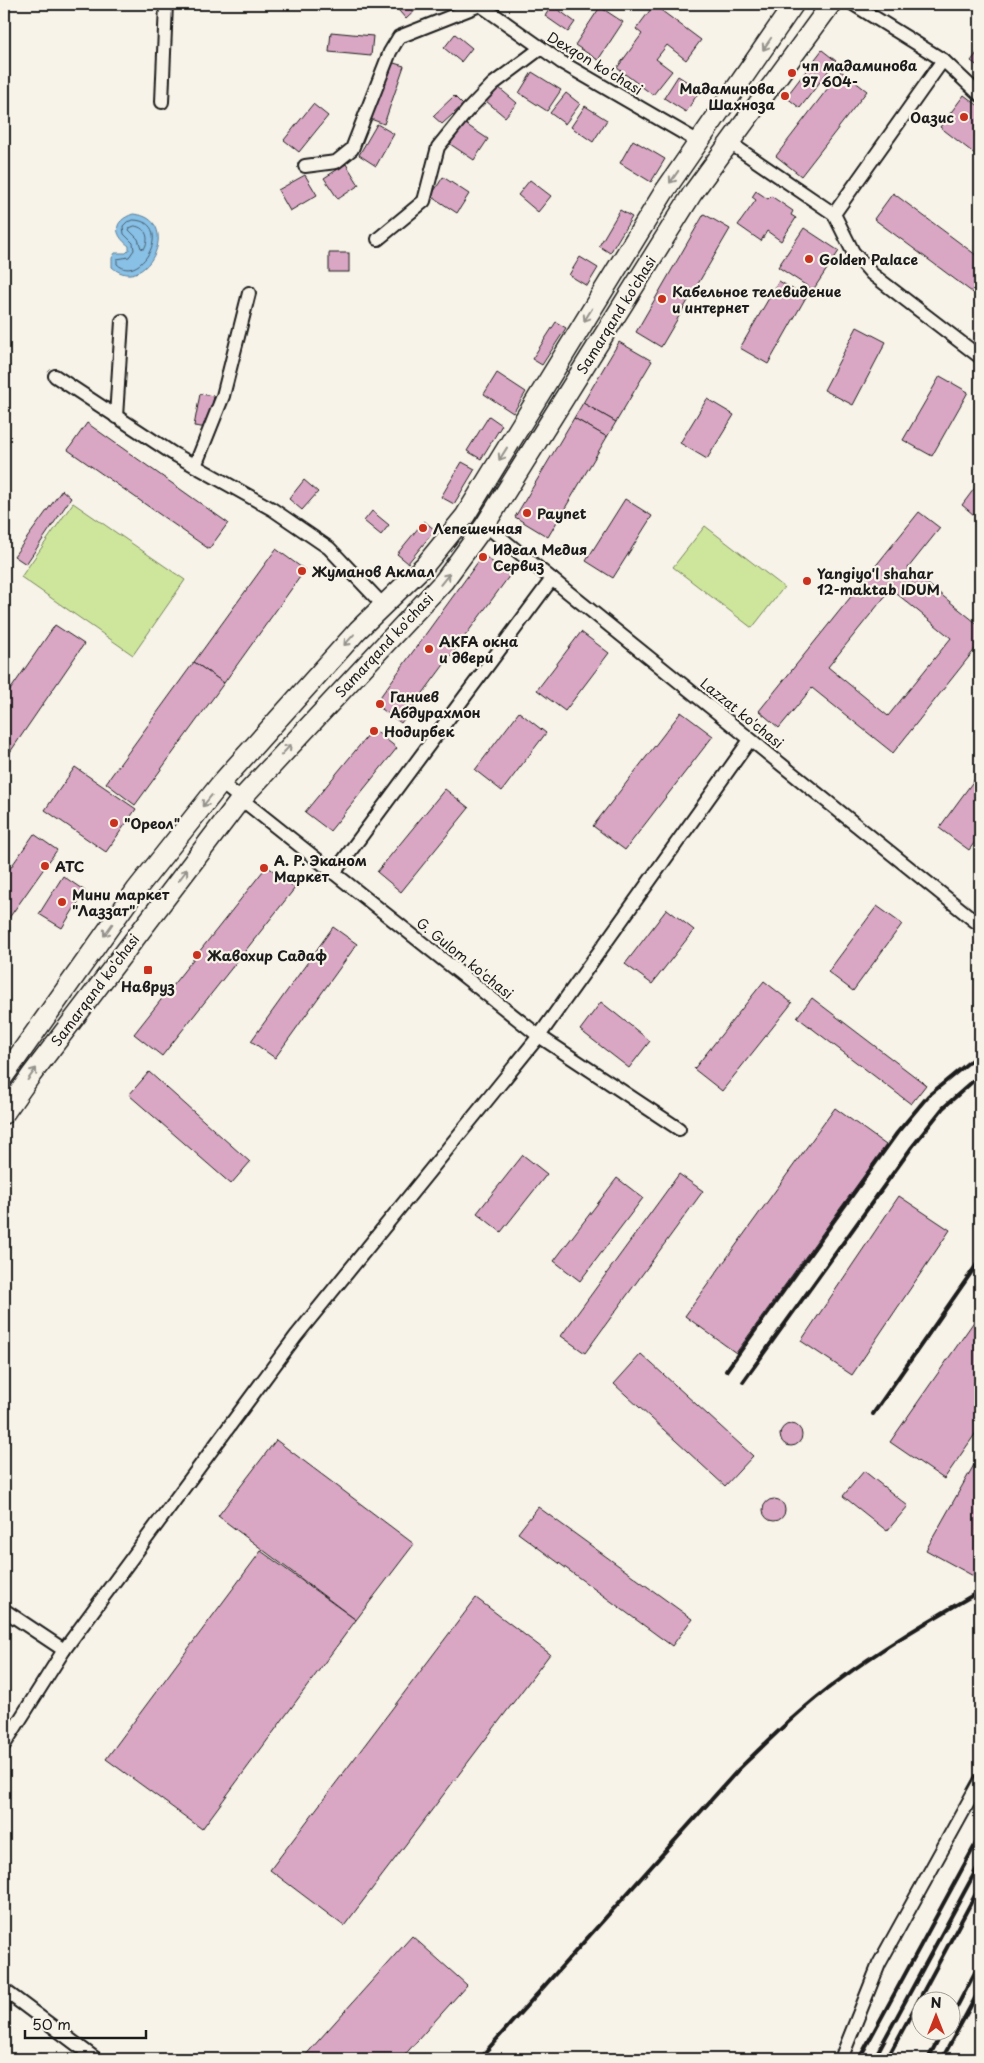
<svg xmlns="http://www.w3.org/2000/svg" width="984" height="2063" font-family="'Playpen Sans',sans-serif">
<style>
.green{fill:#cee69c;stroke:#75815c}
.water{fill:#88c0e6;stroke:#5d7e95}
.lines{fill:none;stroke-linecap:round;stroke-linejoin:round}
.shore{stroke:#475e6d;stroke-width:1}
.building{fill:#d9a7c4;stroke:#1c1c1c;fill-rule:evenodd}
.street-casing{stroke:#1c1c1c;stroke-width:16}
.secondary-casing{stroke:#1c1c1c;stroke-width:22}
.street{stroke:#f7f3e8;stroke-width:12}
.secondary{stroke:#f7f3e8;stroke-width:19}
.rail{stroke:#1c1c1c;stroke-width:4}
.oneway{stroke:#94928c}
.poi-dot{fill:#c8321e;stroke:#f7f3e8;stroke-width:2}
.labels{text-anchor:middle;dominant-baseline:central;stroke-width:4.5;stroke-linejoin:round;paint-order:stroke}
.street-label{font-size:14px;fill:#1c1c1c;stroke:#f7f3e8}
.poi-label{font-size:14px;font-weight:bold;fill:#1c1c1c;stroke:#f7f3e8;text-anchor:start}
</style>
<rect width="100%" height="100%" fill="#f7f3e8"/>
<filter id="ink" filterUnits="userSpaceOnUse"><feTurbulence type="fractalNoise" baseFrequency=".02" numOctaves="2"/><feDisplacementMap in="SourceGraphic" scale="10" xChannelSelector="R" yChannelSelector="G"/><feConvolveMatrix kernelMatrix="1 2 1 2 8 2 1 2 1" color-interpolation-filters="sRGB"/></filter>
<g filter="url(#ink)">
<!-- green -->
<g class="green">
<path d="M73,503L185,580L133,655L21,577Z"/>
<path d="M705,526L784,587L752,628L673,567Z"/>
</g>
<!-- water -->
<path class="water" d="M133,214C185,218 146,298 112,267V258L115,253H126L129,250V246C113,234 113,221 133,214Z"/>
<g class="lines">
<!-- shore -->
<g class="shore">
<path d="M134,220C176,222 140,287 117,264V259L129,257L134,250L133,243L124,234L123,226L127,222Z"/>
<path d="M135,226C147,228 150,239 144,249L141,248L138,239L129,230L130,228Z"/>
</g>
</g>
<!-- building -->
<g class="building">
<path d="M393,4H422L406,19Z"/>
<path d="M552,5L575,22L568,32L545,16Z"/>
<path d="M654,5L701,40L686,60L667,45L656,59L672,71L653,95L617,68L642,34L636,29Z"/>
<path d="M600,7L623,22L598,60L575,45Z"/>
<path d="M331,32L373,36L371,56L329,52Z"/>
<path d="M455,34L472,48L461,62L444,48Z"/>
<path d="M980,49V68L971,61Z"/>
<path d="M822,50L836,61L800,108L786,97Z"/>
<path d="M387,61L404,66L384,124L368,118Z"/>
<path d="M841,71L867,91L801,176L776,156Z"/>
<path d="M532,72L561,90L547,111L519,93Z"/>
<path d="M678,76L700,90L686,112L664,98Z"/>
<path d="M498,87L517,103L505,117L486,101Z"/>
<path d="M566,93L580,104L565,124L550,113Z"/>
<path d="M964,95L980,107V158L940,127Z"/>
<path d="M454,96L463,105L442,124L433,116Z"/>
<path d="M313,104L328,116L299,152L284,140Z"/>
<path d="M585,106L607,120L593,142L571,127Z"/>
<path d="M464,123L488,139L474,160L450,144Z"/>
<path d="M377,124L394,134L376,166L359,155Z"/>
<path d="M633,140L665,159L651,182L620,163Z"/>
<path d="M346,164L359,185L338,199L324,178Z"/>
<path d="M305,175L317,195L290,211L278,190Z"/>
<path d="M443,177L469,194L457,213L431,196Z"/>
<path d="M530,180L551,196L538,212L518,195Z"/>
<path d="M756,191L768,199L771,196L793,211L791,215L796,218L781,241L767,231L761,241L738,225L756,200L752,197Z"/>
<path d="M893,193L980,258V298L874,219Z"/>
<path d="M620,210L632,217L610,253L599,246Z"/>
<path d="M704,214L730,229L661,347L636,332Z"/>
<path d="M804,228L839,251L813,290L778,267Z"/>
<rect x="329" y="253" width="20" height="19"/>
<path d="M580,257L598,268L587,286L569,275Z"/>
<path d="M779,281L806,297L768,364L740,348Z"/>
<path d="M556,322L566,328L542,365L532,359Z"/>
<path d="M857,327L886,342L853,405L824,390Z"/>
<path d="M619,342L652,361L616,422L583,403Z"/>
<path d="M497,373L526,392L513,413L484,394Z"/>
<path d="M940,376L968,392L932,456L903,440Z"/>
<path d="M200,394L214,396L208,428L194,426Z"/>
<path d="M707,399L734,415L707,459L680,443Z"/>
<path d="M583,403L616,422L607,437L574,418Z"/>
<path d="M489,416L502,425L481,459L467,451Z"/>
<path d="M574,418L607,437L548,537L515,517Z"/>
<path d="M87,423L228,523L209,549L68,450Z"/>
<path d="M462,462L475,469L454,504L441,497Z"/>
<path d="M304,480L318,492L302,510L289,499Z"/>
<path d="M980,481V520L962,505Z"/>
<path d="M62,490L71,498L26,564L14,556Z"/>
<path d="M625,499L652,516L613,578L586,561Z"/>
<path d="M372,511L389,525L381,535L364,521Z"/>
<path d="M919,512L940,528L908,568L980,626V643L893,753L812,688L779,728L759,711ZM891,589L951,638L888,716L828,667Z"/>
<path d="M424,521L435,530L408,563L397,554Z"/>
<path d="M276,549L305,570L224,683L194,662Z"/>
<path d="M483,555L510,575L401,723L375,704Z"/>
<path d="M55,625L84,644L4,761V699Z"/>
<path d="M581,632L609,653L565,711L537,690Z"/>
<path d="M194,662L224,683L135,805L106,783Z"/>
<path d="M519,712L546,733L502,791L475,770Z"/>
<path d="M681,712L713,736L625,850L593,826Z"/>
<path d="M373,729L397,748L330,831L305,812Z"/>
<path d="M75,767L136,809L106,852L45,810Z"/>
<path d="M980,772V835L969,850L939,828Z"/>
<path d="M445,789L469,808L401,892L377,872Z"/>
<path d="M34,834L57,850L4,925V877Z"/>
<path d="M267,866L295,888L162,1056L134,1034Z"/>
<path d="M63,876L85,891L62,928L39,914Z"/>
<path d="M877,906L902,924L853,991L828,972Z"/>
<path d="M667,909L694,930L652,984L625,964Z"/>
<path d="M333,927L357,944L275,1058L251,1041Z"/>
<path d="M764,981L792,1003L722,1091L694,1069Z"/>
<path d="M812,998L926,1085L911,1104L797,1017Z"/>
<path d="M601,1002L650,1041L629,1068L580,1030Z"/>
<path d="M149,1072L250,1162L231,1184L129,1095Z"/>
<path d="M835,1108L886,1145L736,1353L685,1316Z"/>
<path d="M523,1155L547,1174L501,1232L477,1213Z"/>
<path d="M679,1174L703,1191L585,1353L561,1336Z"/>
<path d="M617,1178L643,1198L580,1281L554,1261Z"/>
<path d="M899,1196L950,1230L852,1375L801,1341Z"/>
<path d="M980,1313V1427L944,1479L890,1442Z"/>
<path d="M641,1354L753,1456L725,1486L614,1384Z"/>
<circle cx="791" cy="1435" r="11"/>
<path d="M276,1440L414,1544L356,1620L218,1516Z"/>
<path d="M975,1463L980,1467V1572L977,1578L926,1550Z"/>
<path d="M864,1471L908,1506L887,1531L843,1496Z"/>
<circle cx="774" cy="1510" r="11"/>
<path d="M538,1507L692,1619L672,1646L518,1533Z"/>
<path d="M261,1551L356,1620L202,1829L106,1759Z"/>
<path d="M476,1598L550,1654L344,1926L270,1870Z"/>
<path d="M412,1936L467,1985L401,2059H302Z"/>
</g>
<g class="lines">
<!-- street casing -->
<g class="street-casing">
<g id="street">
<path d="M479,4L561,62L699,142"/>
<path d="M943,60L980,95"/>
<path d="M162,102L166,4"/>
<path d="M730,143L834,214L853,252L872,274L980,357"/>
<path d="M305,166L336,162L352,149L390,52L399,37L480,5"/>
<path d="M834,214L943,60L853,4"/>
<path d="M378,239L424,201L438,147L467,111L493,84L541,48"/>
<path d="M55,376L172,453L272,509L329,548L383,605"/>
<path d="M116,417L122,321"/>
<path d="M195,466L223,396L249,293"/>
<path d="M485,525L975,921L980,924"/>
<path d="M221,783L539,1036L679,1129"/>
<path d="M334,873L552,579"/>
<path d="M4,1610L64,1650"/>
<path d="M4,1745L64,1650L296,1336L539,1036L750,740"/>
<path d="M4,1990L96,2059"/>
<path d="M841,2059L879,1964L980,1781"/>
</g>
</g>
<!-- secondary casing -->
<g class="secondary-casing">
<g id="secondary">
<path d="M4,1076L136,890L221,783L358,630L425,565L465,516L664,192L794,4"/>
<path d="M4,1114L32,1074L241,799L444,581L485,525L692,194L831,4"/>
</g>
</g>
<!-- street -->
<use href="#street" class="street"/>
<!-- secondary -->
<use href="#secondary" class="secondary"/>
<!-- rail -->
<g class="rail">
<path d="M726,1371L897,1133L928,1096L980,1053"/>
<path d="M743,1382L912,1147L943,1108L980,1075"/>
<path d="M873,1414L980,1260"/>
<path d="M952,2016L980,1963"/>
<path d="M479,2059L738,1770C770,1739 802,1707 838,1681C883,1647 932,1619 980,1591"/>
<path d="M859,2059L980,1836"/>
<path d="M874,2059L980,1863"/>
<path d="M887,2059L980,1886"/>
<path d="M928,2059L943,2030"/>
<path d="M942,2059L980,1989"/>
</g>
</g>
<!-- one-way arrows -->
<defs><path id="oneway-shaft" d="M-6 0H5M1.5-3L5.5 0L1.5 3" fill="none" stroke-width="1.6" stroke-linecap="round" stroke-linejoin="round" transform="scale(1.25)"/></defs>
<g class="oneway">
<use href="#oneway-shaft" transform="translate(767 44) rotate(124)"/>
<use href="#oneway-shaft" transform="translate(674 177) rotate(125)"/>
<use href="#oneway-shaft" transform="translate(588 315) rotate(122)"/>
<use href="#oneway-shaft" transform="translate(503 454) rotate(122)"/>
<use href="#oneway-shaft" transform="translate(445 579) rotate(-51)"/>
<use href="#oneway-shaft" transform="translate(349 640) rotate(132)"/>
<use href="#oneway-shaft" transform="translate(286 750) rotate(-47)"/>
<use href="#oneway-shaft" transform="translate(207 801) rotate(129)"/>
<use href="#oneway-shaft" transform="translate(183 875) rotate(-53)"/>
<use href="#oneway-shaft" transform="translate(108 930) rotate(125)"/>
<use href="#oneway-shaft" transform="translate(32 1074) rotate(-54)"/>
</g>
</g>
<!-- markers -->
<g class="poi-dot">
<circle cx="792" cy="73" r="5"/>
<circle cx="785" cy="96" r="5"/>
<circle cx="964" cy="117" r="5"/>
<circle cx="809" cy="259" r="5"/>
<circle cx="662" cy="299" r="5"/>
<circle cx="527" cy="513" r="5"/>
<circle cx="423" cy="528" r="5"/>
<circle cx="483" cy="557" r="5"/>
<circle cx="302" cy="571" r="5"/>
<circle cx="807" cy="581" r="5"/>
<circle cx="429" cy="649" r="5"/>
<circle cx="380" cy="704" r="5"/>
<circle cx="374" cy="731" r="5"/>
<circle cx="114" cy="823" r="5"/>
<circle cx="45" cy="866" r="5"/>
<circle cx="264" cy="868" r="5"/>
<circle cx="62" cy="902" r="5"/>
<circle cx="197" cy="955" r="5"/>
<rect x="143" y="965" width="10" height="10" rx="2.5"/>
</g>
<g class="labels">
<!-- street labels -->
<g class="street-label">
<text transform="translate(595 63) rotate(31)">Dexqon ko'chasi</text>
<text transform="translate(616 315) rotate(-58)">Samarqand ko'chasi</text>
<text transform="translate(384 645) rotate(-47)">Samarqand ko'chasi</text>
<text transform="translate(742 713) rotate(39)">Lazzat ko'chasi</text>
<text transform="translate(465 958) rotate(39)">G. Gulom ko'chasi</text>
<text transform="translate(95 990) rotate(-53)">Samarqand ko'chasi</text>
</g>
<!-- poi labels -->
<g class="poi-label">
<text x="802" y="65">чп мадаминова<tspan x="802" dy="16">97 604-</tspan></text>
<text x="775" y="88" text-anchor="end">Мадаминова<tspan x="775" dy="16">Шахноза</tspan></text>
<text x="954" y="117" text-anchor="end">Оазис</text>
<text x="819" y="259">Golden Palace</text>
<text x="672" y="291">Кабельное телевидение<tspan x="672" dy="16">и интернет</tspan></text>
<text x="537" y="513">Paynet</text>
<text x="433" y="528">Лепешечная</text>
<text x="493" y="549">Идеал Медия<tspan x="493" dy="16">Сервиз</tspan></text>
<text x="312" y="571">Жуманов Акмал</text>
<text x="817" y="573">Yangiyo'l shahar<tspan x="817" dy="16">12-maktab IDUM</tspan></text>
<text x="439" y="641">AKFA окна<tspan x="439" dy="16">и двери</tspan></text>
<text x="390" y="696">Ганиев<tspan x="390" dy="16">Абдурахмон</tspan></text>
<text x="384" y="731">Нодирбек</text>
<text x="124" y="823">"Ореол"</text>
<text x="274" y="860">А. Р. Эканом<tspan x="274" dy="16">Маркет</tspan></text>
<text x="55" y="866">АТС</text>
<text x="72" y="894">Мини маркет<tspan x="72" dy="16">"Лаззат"</tspan></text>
<text x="207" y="955">Жавохир Садаф</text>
<text x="148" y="986" text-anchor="middle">Навруз</text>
</g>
</g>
<!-- margin -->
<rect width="984" height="2063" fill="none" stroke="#f7f3e8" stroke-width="20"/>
<rect x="10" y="10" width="964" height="2043" fill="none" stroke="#1c1c1c" stroke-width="2" filter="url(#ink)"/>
<!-- north arrow -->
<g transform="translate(936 2016)"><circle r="24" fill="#f7f3e8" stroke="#9f9d96"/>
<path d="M0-4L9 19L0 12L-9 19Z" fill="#c8321e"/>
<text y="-8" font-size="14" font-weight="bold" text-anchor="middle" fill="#1c1c1c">N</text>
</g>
<!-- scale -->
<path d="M25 2030v8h121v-8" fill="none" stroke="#1c1c1c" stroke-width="2.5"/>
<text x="32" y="2030" font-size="15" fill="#1c1c1c" stroke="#f7f3e8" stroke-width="4" paint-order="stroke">50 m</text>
</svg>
